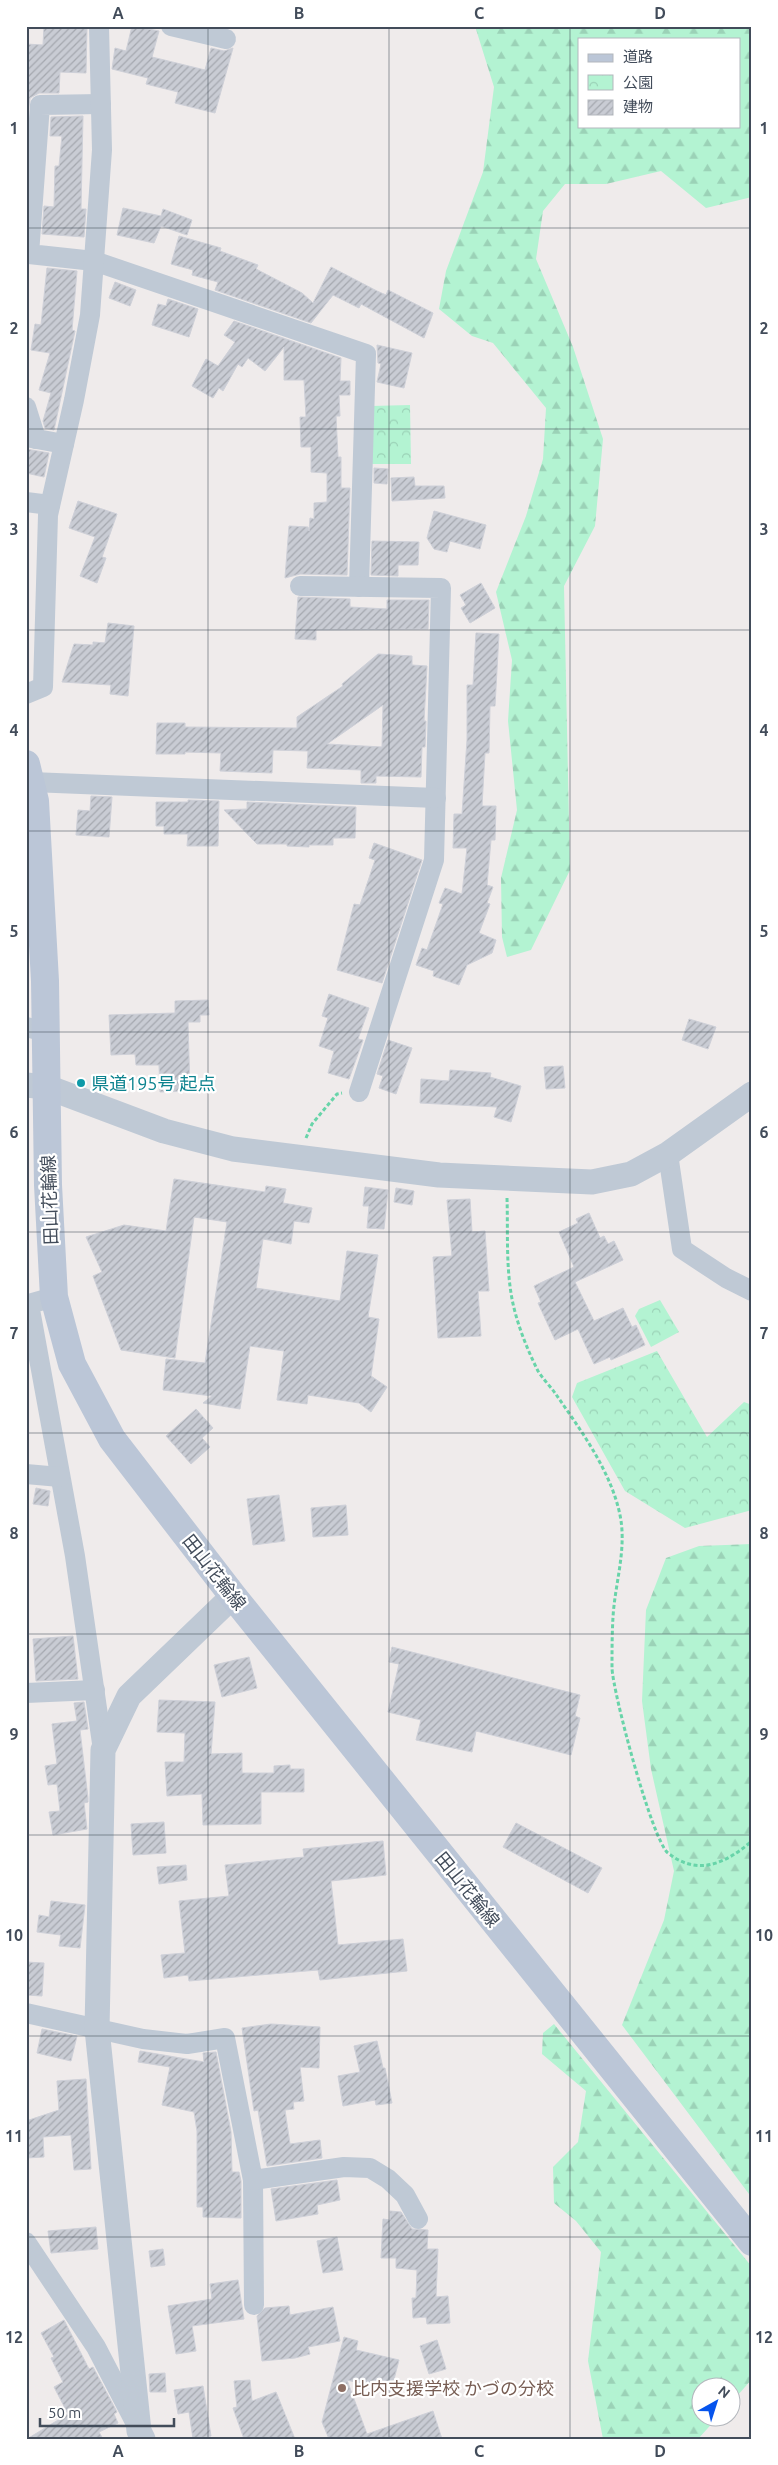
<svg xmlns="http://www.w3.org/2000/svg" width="778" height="2465" font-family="Ubuntu,'Noto Sans JP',sans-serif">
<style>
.forest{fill:url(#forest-firs);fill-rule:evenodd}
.park{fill:url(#park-crowns)}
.building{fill:url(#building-hatch);stroke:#ced0d8;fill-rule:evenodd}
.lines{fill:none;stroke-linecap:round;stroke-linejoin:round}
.path{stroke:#68d4a9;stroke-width:3;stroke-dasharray:4 2.5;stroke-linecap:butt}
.minor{stroke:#bfc9d5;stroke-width:20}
.tertiary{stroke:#bfc9d5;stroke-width:25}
.secondary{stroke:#bbc6d7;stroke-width:28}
.grid{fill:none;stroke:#424c5a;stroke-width:1;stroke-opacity:0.55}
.culture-dot{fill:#0f9aa8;stroke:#fff;stroke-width:2}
.education-dot{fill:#8d6e63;stroke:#fff;stroke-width:2}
.labels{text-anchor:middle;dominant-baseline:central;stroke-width:4.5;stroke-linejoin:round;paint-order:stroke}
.culture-label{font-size:18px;fill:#0d838f;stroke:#fff;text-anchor:start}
.street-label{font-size:18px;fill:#424c5a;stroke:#fff}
.education-label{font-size:18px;fill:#785e54;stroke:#fff;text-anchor:start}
.neatline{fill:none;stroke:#424c5a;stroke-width:2}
.grid-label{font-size:16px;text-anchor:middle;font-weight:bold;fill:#424c5a}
</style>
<defs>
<pattern id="forest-firs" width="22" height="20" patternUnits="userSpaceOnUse" patternTransform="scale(1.25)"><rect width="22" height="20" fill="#b3f3d2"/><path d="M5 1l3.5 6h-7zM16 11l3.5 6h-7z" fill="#9bd2b7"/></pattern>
<pattern id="park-crowns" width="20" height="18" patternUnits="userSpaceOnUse" patternTransform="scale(1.25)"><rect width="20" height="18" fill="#b3f3d2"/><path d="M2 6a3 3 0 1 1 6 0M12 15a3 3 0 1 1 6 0" fill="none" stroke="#9bd2b7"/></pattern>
<pattern id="building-hatch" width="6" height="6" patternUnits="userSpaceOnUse" patternTransform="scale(1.25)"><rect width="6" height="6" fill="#c9ccd4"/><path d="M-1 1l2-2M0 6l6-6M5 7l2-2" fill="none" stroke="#a5a8af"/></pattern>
</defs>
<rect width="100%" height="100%" fill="#efebeb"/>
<!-- forest -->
<g class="forest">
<path d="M475,26H752V197L706,208L661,171L606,184H565L543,211L536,259L573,347L603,439L595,526L564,586L570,870L531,950L507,957L502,937L501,878L517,810L508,721L512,660L496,592L526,516L543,459L546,408L493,343L472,336L439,309L446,271L483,172L494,87ZM579,39H739V126H579Z"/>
<path d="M752,1544V2198L622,2025L664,1920L674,1871L651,1769L642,1701L646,1610L666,1558L699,1546Z"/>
<path d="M554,2024L752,2267V2379L731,2403L730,2388H700V2418H717L698,2439H603L588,2361L601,2252L576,2221L554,2203L553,2167L578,2142L586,2091L542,2054L543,2033Z"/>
</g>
<!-- park -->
<g class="park">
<path d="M410,405L411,464H372L371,406Z"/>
<path d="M660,1300L679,1332L651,1347L635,1316L639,1309Z"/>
<path d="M657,1351L707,1437L744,1402L752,1405V1510L685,1528L625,1491L572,1397L577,1383Z"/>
</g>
<!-- building -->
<g class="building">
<path d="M44,26H87L86,73L60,72L59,93H39L30,98L26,130V44L43,45Z"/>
<path d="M132,26L159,31L152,57L205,70L211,48L224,51L233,48L215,113L175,103L178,92L146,84L148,78L112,69L115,48L126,51Z"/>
<path d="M83,116L81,209H86L84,237L42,234L44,206L54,207L55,166H59L62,136H50L51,117Z"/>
<path d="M123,208L161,216L163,209L192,220L187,235L161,226L154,243L117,235Z"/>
<path d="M179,236L221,248L220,251L258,265L256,269L302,293L313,303L331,267L377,291L386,295L388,290L433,313L424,338L361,304L359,308L333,295L311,323L215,290L218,282L192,275L193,270L171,264Z"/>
<path d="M47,268L77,271L72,330L75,331L54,430L45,428L43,421L51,393L39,390L50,353L31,350L35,324L41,325Z"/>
<path d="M115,282L136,290L130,306L109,298Z"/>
<path d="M168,299L198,309L189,337L152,325L158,304L166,306Z"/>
<path d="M234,321L341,358L340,381H350V395H339L340,416H336L338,457H341V488H350L347,575L300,574L285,578L289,526L308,527L309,531L310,518L314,519V503L327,502V473L311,472V447H301L300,417H306L304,380H284V347L265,371L248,358L242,367L238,364L223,391L219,388L213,398L192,386L206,359L218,366L235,342L224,335Z"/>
<path d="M377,345L412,353L404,388L377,382L381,364L378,363Z"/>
<path d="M26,449L49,453L44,477L26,473Z"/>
<path d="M374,468L388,469L387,484L374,483Z"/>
<path d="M414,477L415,486H444L445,498L392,501L391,478Z"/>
<path d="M78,501L117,514L102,557L106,558L97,583L80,576L95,537L69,528Z"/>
<path d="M434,511L486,525L480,549L450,541L447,552L434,549L427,538Z"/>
<path d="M372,541L419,542L418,565H398V576L371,575Z"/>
<path d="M481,583L495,608L470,623L461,608L466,605L460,595Z"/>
<path d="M298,597L350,599V607L387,609V600H429L428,629L316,630V640L295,639Z"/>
<path d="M108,623L134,626L128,696L110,694L111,685L62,682L74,644L93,645V642L105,643Z"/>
<path d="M476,633L499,634L495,706H490L489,753H485L482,806H496L495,840H491L487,885L493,887L487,903L490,904L479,933L496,940L492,953L467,965L459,985L433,976L434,971L416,965L422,948L427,950L443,904L439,903L445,888L462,894L467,848H453L454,814H462L467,740V685H473Z"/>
<path d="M378,654L412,656V665L427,666L424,721H426L425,747H422L421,777L376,776V783H361V770L307,768L308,751L273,750L272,773L220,771L221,753L185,752V754H156L157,723H185V727L297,728V717L343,686L342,684ZM383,705L382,747L327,744Z"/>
<path d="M91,796L112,797L109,837L76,835L78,810L90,811Z"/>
<path d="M188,800L219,801L218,846H187L188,834H164V826H156V802H188Z"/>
<path d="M247,802L356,807L355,838H333V845H309V847L287,846V844H257L224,810L247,809Z"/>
<path d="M374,843L422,860L382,983L337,970L354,904L360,905L375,860L369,858Z"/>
<path d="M329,994L369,1008L358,1039L363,1040L349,1079L328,1073L334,1051L319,1046L328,1018L322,1016Z"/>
<path d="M208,1000L209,1015H200V1022H188L190,1091L160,1092L159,1065H136L135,1054L111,1055L109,1015L175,1013V1001Z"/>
<path d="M689,1019L716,1027L708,1049L682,1040Z"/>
<path d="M388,1040L412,1048L396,1094L379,1088L383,1076L377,1074Z"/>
<path d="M563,1066L565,1088L546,1089L544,1067Z"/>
<path d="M450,1070L491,1073L490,1077L521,1086L511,1122L494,1117L497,1107L420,1103L421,1079L449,1081Z"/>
<path d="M174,1179L265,1192L266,1186L286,1189L283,1203L312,1208L309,1223L294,1221L291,1244L263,1239L256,1288L340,1301L347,1251L378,1255L368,1317L379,1319L371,1376L387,1387L371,1412L359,1403L308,1395L307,1404L277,1400L284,1351L250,1346L240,1409L203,1403L212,1396L163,1390L166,1359L205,1363L227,1222L194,1217L175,1358L121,1350L93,1276L102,1272L86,1237L124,1225L166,1231Z"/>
<path d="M365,1187L388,1190L384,1229L367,1228L369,1206H363Z"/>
<path d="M396,1188L414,1191L412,1205L394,1202Z"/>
<path d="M470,1199L472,1232L485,1231L489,1291H478L481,1336L438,1338L433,1257L452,1256L447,1200Z"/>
<path d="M589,1213L600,1238L604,1236L608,1244L614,1241L623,1260L575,1282L594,1321L623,1308L632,1327L636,1325L645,1345L611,1360L610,1357L594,1364L578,1329L555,1340L538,1303L541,1302L534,1286L574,1267L559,1232L578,1223L576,1219Z"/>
<path d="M196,1409L213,1428L202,1438L210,1447L191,1464L166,1436Z"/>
<path d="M36,1488L50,1491L48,1506L33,1504Z"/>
<path d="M279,1495L285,1541L253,1545L247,1499Z"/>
<path d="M346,1505L348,1535L313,1537L311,1508Z"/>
<path d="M73,1636L78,1679L36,1681L33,1639Z"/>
<path d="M392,1647L580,1695L575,1716L580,1718L571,1755L476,1731L472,1752L416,1740L421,1720L388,1712L399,1664L389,1662Z"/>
<path d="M249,1657L257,1688L222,1697L214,1665Z"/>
<path d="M159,1700L215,1702L211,1754L242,1753V1773H274V1766L290,1765V1769H304V1792H261V1824L203,1825L202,1794L167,1796L165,1762H184L185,1733L157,1732Z"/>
<path d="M84,1702L88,1729L80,1730L88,1798V1802L84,1803L87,1829L53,1835L49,1812L60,1811L57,1784L48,1785L45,1766L57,1764L52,1724L77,1721L74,1703Z"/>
<path d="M164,1822L166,1853L133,1855L131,1824Z"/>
<path d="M516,1823L602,1868L588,1893L503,1847Z"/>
<path d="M383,1841L386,1875L331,1881L338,1945L403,1939L407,1971L320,1980L318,1970L189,1981L188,1975L164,1978L161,1955L185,1953L179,1901L229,1896L225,1865L304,1857L303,1849Z"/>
<path d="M186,1865L187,1880L159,1884L157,1867Z"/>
<path d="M51,1901L85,1905L80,1948L59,1946L61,1935L37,1932L39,1915L49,1917Z"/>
<path d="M26,1962L44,1963L42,1996L26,1995Z"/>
<path d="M271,2024L320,2027L319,2068L300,2067L304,2101L293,2102L294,2109L285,2110L290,2144L320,2140L322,2158L267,2166L258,2110L254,2111L242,2028Z"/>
<path d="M42,2029L77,2036L71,2061L37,2053Z"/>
<path d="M377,2041L383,2068H385L392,2103L376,2105L375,2100L343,2106L338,2076L360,2072L354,2046Z"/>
<path d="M140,2051L204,2062L203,2053L216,2052L231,2132L232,2172H239L241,2181V2218L203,2217V2207H197V2131L194,2112L162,2105L170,2067L138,2062Z"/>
<path d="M86,2079L91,2169L74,2170L71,2135L43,2137L44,2157L26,2158V2121L59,2110L57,2081Z"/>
<path d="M337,2180L340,2200L317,2205L318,2214L276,2221L271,2189Z"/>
<path d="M390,2211L401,2212L412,2229L428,2230L427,2249H438L436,2297L448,2296L450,2323L427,2324L426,2317L413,2318L412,2298H416L417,2270L396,2268V2258H381L383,2219L390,2220Z"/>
<path d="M96,2227L98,2249L51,2253L48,2231Z"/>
<path d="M337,2237L343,2270L323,2273L317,2241Z"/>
<path d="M163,2249L165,2265L151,2267L149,2251Z"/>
<path d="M238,2280L244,2319L192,2326L196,2351L176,2354L168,2306L212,2299L210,2284Z"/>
<path d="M289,2306L290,2315L333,2307L340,2341L308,2347L310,2354L295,2358L262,2361L257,2316L265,2308Z"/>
<path d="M64,2320L89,2369L93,2367L117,2412L114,2414L118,2423L99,2432L103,2439H27L68,2414L54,2387L63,2382L51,2358L54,2357L41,2333Z"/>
<path d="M344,2337L358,2341L356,2350L399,2360L391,2391L347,2380L367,2434L433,2411L442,2439H329L322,2422Z"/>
<path d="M437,2340L446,2369L429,2374L420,2346Z"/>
<path d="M165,2373L166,2392H150L149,2374Z"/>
<path d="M250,2380L252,2401L276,2392L295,2439H244L233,2408L237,2407L234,2381Z"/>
<path d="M203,2386L211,2436L193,2439L189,2412L178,2414L174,2390Z"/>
</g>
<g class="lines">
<!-- path -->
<g class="path">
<path d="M306,1138L312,1124L337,1094L342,1093"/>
<path d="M507,1198C508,1229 506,1262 511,1293C515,1319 526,1347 538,1371C543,1379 550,1386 555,1393C580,1429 611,1471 620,1515C627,1549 615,1583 613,1617C612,1634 612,1651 612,1668C613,1693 652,1840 668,1853C698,1877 726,1863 752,1841"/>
</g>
<!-- minor -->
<g class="minor">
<path d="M171,26L226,39"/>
<path d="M101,104L40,105L29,254L94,261L366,354L359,587"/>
<path d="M26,407L36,439"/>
<path d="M26,437L64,444"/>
<path d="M26,502L50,505"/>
<path d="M300,586L441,588L434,860L359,1092"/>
<path d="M26,694L43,687L48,515L74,400L90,315L102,150L99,26"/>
<path d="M31,782L436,798"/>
<path d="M26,1027L46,1032"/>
<path d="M668,1154L682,1249L726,1278L752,1291"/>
<path d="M54,1297L29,1304L75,1556L103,1750"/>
<path d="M26,1474L60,1477"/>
<path d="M26,1693L95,1690"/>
<path d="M26,2013L143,2039L187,2044L225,2038L253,2180L254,2305"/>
<path d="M253,2180L344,2167L370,2168L388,2179L405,2195L418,2219"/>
<path d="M26,2242L96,2347L136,2424"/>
</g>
<!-- tertiary -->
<g class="tertiary">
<path d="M26,1085L47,1087L164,1131L233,1149L439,1175L592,1182L631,1174L668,1154L752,1094"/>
<path d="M143,2439L139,2431L97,2029L103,1750L129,1696L233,1596"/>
</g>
<!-- secondary -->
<path class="secondary" d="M26,764L35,801L45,981L48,1185L54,1297L72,1364L112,1439L233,1596L752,2242"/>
</g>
<!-- grid -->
<path class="grid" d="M208,26V2439M389,26V2439M570,26V2439M26,228H752M26,429H752M26,630H752M26,831H752M26,1032H752M26,1232H752M26,1433H752M26,1634H752M26,1835H752M26,2036H752M26,2237H752"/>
<!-- markers -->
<circle class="culture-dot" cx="81" cy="1083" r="5"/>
<circle class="education-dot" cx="342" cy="2388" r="5"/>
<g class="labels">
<!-- culture labels -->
<g class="culture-label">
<text x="91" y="1083">県道195号 起点</text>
</g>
<!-- street labels -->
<g class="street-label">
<text transform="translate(49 1200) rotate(-92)">田山花輪線</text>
<text transform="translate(215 1572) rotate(52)">田山花輪線</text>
<text transform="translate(468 1889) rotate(51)">田山花輪線</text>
</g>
<!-- education labels -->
<g class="education-label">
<text x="352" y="2388">比内支援学校 かづの分校</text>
</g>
</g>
<!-- border -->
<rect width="778" height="2465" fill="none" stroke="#ffffff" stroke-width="55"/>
<!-- legend -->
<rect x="578" y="38" width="162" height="90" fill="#ffffff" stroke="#b3b7bd"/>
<rect x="588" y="54" width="25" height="8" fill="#bbc6d7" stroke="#b3b7bd"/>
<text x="623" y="62" font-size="15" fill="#424c5a">道路</text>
<rect x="588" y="75" width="25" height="15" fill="url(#park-crowns)" stroke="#b3b7bd"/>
<text x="623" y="88" font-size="15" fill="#424c5a">公園</text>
<rect x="588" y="100" width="25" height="15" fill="url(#building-hatch)" stroke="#b3b7bd"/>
<text x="623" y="112" font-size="15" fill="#424c5a">建物</text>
<!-- north arrow -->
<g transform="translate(716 2402) rotate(39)"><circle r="24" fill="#ffffff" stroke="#b3b7bd"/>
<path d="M0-4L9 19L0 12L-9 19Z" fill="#0654ed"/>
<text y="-8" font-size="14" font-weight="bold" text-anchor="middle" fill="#424c5a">N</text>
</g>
<!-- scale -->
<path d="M40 2418v8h134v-8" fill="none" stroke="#424c5a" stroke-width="2.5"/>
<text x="48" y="2418" font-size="15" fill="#424c5a" stroke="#ffffff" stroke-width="4" paint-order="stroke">50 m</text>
<rect x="28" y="28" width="722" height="2410" class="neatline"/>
<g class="grid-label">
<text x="118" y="19">A</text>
<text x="299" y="19">B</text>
<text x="479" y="19">C</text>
<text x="660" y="19">D</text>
<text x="14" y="134">1</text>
<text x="764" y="134">1</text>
<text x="14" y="334">2</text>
<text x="764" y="334">2</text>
<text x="14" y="535">3</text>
<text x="764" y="535">3</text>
<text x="14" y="736">4</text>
<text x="764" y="736">4</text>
<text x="14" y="937">5</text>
<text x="764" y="937">5</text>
<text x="14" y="1138">6</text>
<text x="764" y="1138">6</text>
<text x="14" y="1339">7</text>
<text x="764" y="1339">7</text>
<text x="14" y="1539">8</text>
<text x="764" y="1539">8</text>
<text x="14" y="1740">9</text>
<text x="764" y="1740">9</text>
<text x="14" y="1941">10</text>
<text x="764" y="1941">10</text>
<text x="14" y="2142">11</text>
<text x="764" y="2142">11</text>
<text x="14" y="2343">12</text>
<text x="764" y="2343">12</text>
<text x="118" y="2457">A</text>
<text x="299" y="2457">B</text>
<text x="479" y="2457">C</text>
<text x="660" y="2457">D</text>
</g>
</svg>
